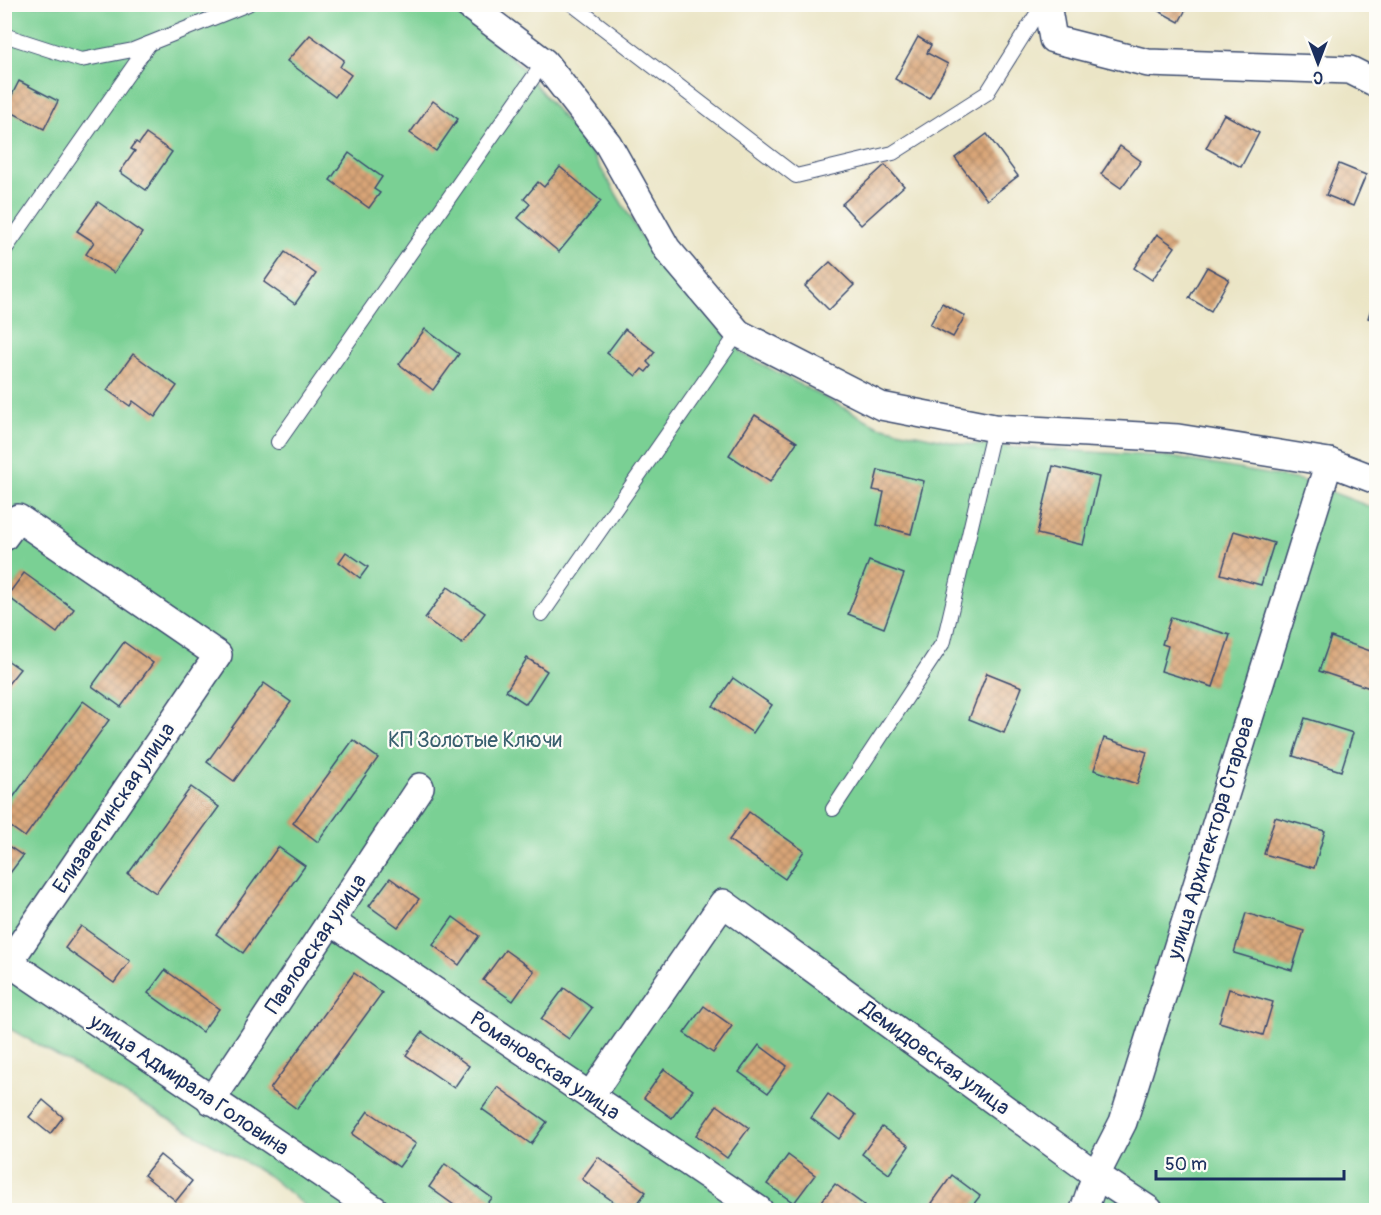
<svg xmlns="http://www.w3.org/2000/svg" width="1381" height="1215" font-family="Pangolin,sans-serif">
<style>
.garden{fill:#7ad094;stroke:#4a8079;stroke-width:1.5}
.building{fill:url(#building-cross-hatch)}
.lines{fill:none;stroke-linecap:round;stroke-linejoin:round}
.service-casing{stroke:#3a4a6e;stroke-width:16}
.minor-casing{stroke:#3a4a6e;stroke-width:30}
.service{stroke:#fff;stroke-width:14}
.minor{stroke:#fff;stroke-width:27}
.labels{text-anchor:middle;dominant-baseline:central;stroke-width:4.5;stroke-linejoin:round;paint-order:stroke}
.park-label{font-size:21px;fill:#385f6e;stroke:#fdfcf7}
.street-label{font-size:21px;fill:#1b2f5e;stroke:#fdfcf7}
</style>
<defs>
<pattern id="building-cross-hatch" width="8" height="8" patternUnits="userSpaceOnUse" patternTransform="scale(1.5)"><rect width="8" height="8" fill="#d9a577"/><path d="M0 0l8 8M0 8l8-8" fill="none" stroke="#af8765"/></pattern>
</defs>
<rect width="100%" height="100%" fill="#fdfcf7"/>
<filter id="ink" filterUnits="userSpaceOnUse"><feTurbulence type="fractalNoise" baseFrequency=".0167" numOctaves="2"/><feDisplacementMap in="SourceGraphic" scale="12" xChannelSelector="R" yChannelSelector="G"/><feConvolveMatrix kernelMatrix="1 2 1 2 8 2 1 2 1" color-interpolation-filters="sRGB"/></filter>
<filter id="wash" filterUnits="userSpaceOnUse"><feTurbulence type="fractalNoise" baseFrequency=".008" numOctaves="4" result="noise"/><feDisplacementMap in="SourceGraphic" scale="24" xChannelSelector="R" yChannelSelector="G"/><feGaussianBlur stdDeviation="1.35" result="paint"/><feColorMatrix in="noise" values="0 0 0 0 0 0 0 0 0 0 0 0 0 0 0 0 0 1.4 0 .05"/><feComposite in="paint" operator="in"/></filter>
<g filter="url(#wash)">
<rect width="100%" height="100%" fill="#ebe5c6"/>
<!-- garden -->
<path class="garden" d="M5,5H446L517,62L591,152L652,254L743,354L878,426L963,444L1171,457L1300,480L1376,509V1210H310L269,1176L5,1026Z"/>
<g id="blocks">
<!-- building -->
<g class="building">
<path d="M1146,4H1189L1179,22Z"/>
<path d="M310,35L344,60L340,67L351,75L335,97L287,61Z"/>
<path d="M918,37L931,45L927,53L948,64L929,98L895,79Z"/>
<path d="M19,81L58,101L44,129L5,109Z"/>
<path d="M433,101L458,119L436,151L410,133Z"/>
<path d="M1224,114L1259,133L1241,167L1206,148Z"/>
<path d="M146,134L172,152L146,190L120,172L135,151L131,149L136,142L139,144Z"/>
<path d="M987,134L1018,176L987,200L955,158Z"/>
<path d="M1120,146L1141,161L1121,188L1101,174Z"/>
<path d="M349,153L382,177L374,189L380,193L369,208L330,180Z"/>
<path d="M1339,164L1366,175L1353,206L1326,195Z"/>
<path d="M885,165L904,186L861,225L842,204Z"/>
<path d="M560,167L601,201L559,252L518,218L530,204L524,199L538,182L544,187Z"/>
<path d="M98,202L142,233L114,273L86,254L94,242L77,231Z"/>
<path d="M1157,234L1175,247L1152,280L1134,268Z"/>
<path d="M285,252L316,274L295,304L264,282Z"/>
<path d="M830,262L854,285L829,310L805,286Z"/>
<path d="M1207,267L1229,279L1211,311L1189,298Z"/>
<path d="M1376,293V321L1368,318Z"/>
<path d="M942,303L965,316L953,337L930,325Z"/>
<path d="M425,329L459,354L433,390L399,364Z"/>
<path d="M625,329L655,352L647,362L651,366L646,372L642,369L636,376L607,353Z"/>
<path d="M133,354L177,386L155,417L133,401L130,406L107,390Z"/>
<path d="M755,415L797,442L770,482L729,455Z"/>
<path d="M1053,466L1099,477L1083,545L1037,534Z"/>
<path d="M878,470L924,481L911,534L877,525L884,492L873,490Z"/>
<path d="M1234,531L1274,543L1261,585L1221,574Z"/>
<path d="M346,552L368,567L360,578L339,562Z"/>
<path d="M869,561L904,574L884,628L848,614Z"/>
<path d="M24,573L74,609L57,633L7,596Z"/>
<path d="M448,587L485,613L462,644L425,618Z"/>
<path d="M1171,617L1230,635L1213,687L1161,671L1168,646L1162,644Z"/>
<path d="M1331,637L1376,653V669L1370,688L1319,671Z"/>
<path d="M124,642L153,663L121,707L92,686Z"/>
<path d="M4,658L20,669L4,689Z"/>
<path d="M527,658L547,671L526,704L506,691Z"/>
<path d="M987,673L1022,687L1004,733L969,719Z"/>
<path d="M733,678L772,705L753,733L713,706Z"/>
<path d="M264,683L291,702L234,781L207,762Z"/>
<path d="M83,701L109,720L25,837L4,822V810Z"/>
<path d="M1305,718L1353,733L1341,771L1293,756Z"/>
<path d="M1104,738L1147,752L1137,784L1094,770Z"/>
<path d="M353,740L378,758L318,842L293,823Z"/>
<path d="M191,787L219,807L156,893L128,874Z"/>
<path d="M749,812L804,851L785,879L729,840Z"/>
<path d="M1275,817L1325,831L1314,868L1264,854Z"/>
<path d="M4,843L23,856L4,881Z"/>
<path d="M278,847L305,866L243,953L216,934Z"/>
<path d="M390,878L419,899L398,927L369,906Z"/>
<path d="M1246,913L1304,931L1292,970L1234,953Z"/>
<path d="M453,917L479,936L459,965L433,945Z"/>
<path d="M81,926L130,961L114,983L65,948Z"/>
<path d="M505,950L534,971L513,1001L483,980Z"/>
<path d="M165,970L219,1009L202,1032L148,993Z"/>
<path d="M354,973L382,993L297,1109L270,1089Z"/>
<path d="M564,988L592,1008L569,1039L541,1019Z"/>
<path d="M1229,989L1273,1002L1263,1035L1219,1022Z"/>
<path d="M704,1006L732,1026L713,1053L684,1033Z"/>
<path d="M422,1032L469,1066L454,1088L406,1055Z"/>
<path d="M759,1045L787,1066L768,1093L739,1072Z"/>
<path d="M664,1069L693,1090L672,1118L644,1098Z"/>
<path d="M498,1087L547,1122L531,1144L482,1109Z"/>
<path d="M828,1094L856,1115L839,1139L811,1118Z"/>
<path d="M43,1100L63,1117L50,1134L29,1117Z"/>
<path d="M717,1105L749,1128L727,1158L696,1135Z"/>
<path d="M368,1111L416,1144L399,1167L352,1134Z"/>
<path d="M882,1127L909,1146L889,1174L862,1154Z"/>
<path d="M160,1155L192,1181L176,1201L144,1175Z"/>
<path d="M788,1155L815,1175L794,1203L767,1184Z"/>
<path d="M598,1157L646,1192L633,1210H625L582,1179Z"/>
<path d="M445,1164L492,1198L483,1210H461L429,1187Z"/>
<path d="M952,1175L980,1196L969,1210H942L932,1203Z"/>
<path d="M835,1184L864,1205L860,1210H815Z"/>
</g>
</g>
</g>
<g filter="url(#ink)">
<use href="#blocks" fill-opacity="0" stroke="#3a4a6e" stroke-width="1.5"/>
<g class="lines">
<!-- service casing -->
<g class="service-casing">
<g id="service">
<path d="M572,4L796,176L893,153L987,93L1043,4"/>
<path d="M4,35L81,60L133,50L248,4"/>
<path d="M4,251L149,44"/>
<path d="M278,442L544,62"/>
<path d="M542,614L738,333"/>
<path d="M833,809L944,641L994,428"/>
</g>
</g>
<!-- minor casing -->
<g class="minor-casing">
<g id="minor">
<path d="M467,4L544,62L608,144L667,249L738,333L881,406L994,428L1178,438L1329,462L1376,480"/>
<path d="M1047,4L1053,39L1148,63L1350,70L1376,83"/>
<path d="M4,537L18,518L218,655L9,962"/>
<path d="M332,922L759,1210"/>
<path d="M4,959L375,1210"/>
<path d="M590,1096L723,903L1096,1175L1149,1210"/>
<path d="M211,1101L420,787"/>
<path d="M1084,1210L1096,1175L1123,1122L1329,462"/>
</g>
</g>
<!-- service -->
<use href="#service" class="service"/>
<!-- minor -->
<use href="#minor" class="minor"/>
</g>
</g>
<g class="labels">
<!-- park labels -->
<g class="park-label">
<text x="475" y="740">КП Золотые Ключи</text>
</g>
<!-- street labels -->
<g class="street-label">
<text transform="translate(114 808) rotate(-56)">Елизаветинская улица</text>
<text transform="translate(1211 838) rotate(-73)">улица Архитектора Старова</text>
<text transform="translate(316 944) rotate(-56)">Павловская улица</text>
<text transform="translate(935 1058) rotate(36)">Демидовская улица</text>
<text transform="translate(545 1066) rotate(34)">Романовская улица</text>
<text transform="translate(189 1085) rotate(34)">улица Адмирала Головина</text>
</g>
</g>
<!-- margin -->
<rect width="1381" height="1215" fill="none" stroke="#fdfcf7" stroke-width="24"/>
<!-- north arrow -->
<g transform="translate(1318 63) rotate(180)" stroke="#fdfcf7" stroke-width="4.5" paint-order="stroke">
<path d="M0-4.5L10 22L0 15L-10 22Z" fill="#1b2f5e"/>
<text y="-9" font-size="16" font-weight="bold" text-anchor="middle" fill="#1b2f5e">С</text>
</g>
<!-- scale -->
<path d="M1156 1170v9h188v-9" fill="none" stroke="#1b2f5e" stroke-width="3"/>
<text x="1165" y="1170" font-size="18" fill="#1b2f5e" stroke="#fdfcf7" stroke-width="4.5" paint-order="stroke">50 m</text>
</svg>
